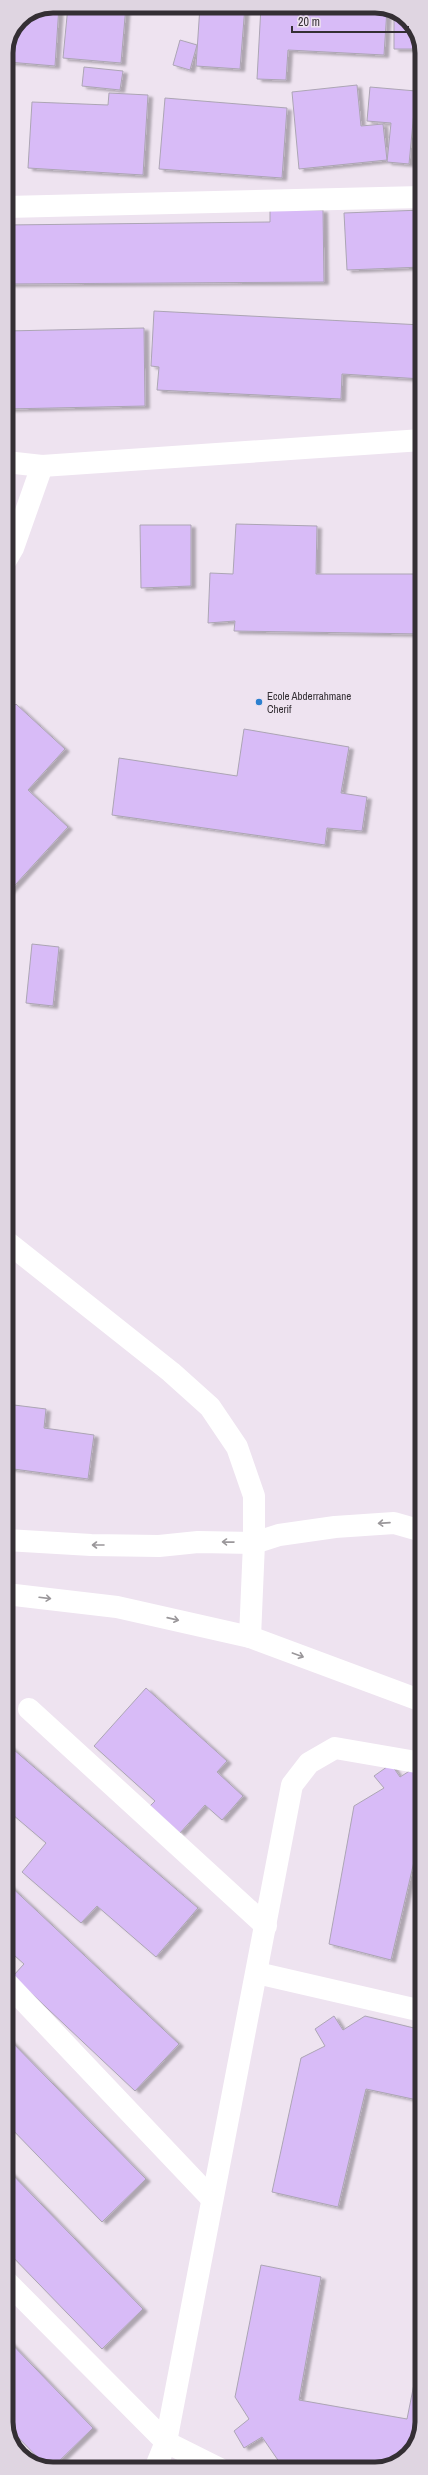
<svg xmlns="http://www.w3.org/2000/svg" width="428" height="2475" font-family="'Archivo Narrow',sans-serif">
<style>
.building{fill:#d8bbf7;stroke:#aca5b4;filter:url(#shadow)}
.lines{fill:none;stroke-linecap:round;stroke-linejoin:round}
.minor{stroke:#fff;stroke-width:22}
.oneway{stroke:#9a979a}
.poi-dot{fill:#2c80cf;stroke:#eee3f0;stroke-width:1.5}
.labels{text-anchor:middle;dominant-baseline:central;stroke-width:4;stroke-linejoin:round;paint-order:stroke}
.poi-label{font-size:11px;fill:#342f34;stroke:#eee3f0;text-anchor:start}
.rim{fill:none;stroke:#342f34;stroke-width:5}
</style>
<defs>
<filter id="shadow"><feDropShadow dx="4.5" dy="2.5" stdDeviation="1" flood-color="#0004"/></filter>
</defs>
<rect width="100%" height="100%" fill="#eee3f0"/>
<!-- building -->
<g class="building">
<path d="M53,6H59L55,66L8,62L9,46L20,20Z"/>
<path d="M68,6H126L121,63L63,58Z"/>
<path d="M200,6H245L240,69L196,66Z"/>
<path d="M261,6H381L387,9L384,55L288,50L286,80L257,79Z"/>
<path d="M394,13L408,20L422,47V69H418V49H394Z"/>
<path d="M180,40L197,45L190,70L173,65Z"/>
<path d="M84,67L123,71L120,90L82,86Z"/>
<path d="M357,85L361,126L383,124L387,160L299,169L292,92Z"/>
<path d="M370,87L416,91L409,164L387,162L391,123L367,121Z"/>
<path d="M109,93L148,95L143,175L28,168L32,102L108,105Z"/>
<path d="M165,98L287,108L282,178L159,169Z"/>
<path d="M270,210H323L324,282L6,284V225L270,222Z"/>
<path d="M422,210V267L347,270L344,213Z"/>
<path d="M154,311L422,325V379L342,374L341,399L157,390L159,367L151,366Z"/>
<path d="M144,328L145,406L6,409V331Z"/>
<path d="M236,524L317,526L316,574H422V634L234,631L235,621L208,623L210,573L233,574Z"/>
<path d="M140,525H191V586L141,588Z"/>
<path d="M16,704L65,749L28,790L68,827L6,895V715Z"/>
<path d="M244,729L349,747L341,793L367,797L362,831L327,828L325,845L112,815L119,758L237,776Z"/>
<path d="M32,944L59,947L53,1006L26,1003Z"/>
<path d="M6,1404L46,1409L44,1428L94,1435L88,1479L6,1468Z"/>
<path d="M146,1688L227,1761L217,1772L243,1796L222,1820L205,1805L180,1833L150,1806L155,1801L94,1746Z"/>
<path d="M6,1743L198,1908L156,1957L97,1906L81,1923L22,1872L46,1843L6,1809Z"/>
<path d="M391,1764L400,1777L419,1765L422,1766V1836H420L391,1960L329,1944L354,1806L384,1788L374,1776Z"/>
<path d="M6,1882L179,2044L135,2091L13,1976L24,1964L6,1948Z"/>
<path d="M334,2016L343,2030L365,2016L422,2030V2101L366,2089L338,2207L272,2192L301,2058L325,2046L315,2029Z"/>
<path d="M6,2036L146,2179L102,2222L6,2123Z"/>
<path d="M6,2168L143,2309L102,2349L6,2250Z"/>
<path d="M261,2265L321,2277L299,2400L407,2419L422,2344V2422L410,2453L381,2469H296L282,2466L262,2437L244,2448L234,2431L249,2419L235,2397Z"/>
<path d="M6,2338L93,2428L51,2469H49L6,2425Z"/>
</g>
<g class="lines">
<!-- minor -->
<g class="minor">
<path d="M6,207L422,197"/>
<path d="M6,462L42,466L422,440"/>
<path d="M6,560L13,548L42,466"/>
<path d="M6,1241L171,1372L210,1407L237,1447L254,1496V1543L250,1637"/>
<path d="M6,1540L91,1545L159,1546L198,1542L254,1543L279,1535L335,1527L394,1523L422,1531"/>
<path d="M6,1594L117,1607L250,1637L422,1701"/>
<path d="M29,1709L266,1926"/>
<path d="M257,1973L422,2011"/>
<path d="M6,1982L211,2198"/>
<path d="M6,2281L166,2442L220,2469"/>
<path d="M155,2469L166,2442L292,1785L309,1763L335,1748L422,1763"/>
</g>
</g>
<!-- one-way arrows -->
<defs><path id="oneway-shaft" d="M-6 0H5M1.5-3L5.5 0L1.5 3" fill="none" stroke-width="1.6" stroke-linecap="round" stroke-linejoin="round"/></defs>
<g class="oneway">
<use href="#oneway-shaft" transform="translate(384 1523) rotate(176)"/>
<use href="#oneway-shaft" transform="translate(228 1542) rotate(-179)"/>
<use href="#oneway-shaft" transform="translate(98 1545) rotate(-180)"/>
<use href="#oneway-shaft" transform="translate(45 1598) rotate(7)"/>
<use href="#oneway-shaft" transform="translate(173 1619) rotate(13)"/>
<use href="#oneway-shaft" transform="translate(298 1655) rotate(20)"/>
</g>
<!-- markers -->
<circle class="poi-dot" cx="259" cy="702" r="4"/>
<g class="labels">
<!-- poi labels -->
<g class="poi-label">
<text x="267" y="696">Ecole Abderrahmane<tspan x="267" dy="13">Cherif</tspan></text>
</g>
</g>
<!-- crop -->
<path d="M0 0H428V2475H0ZM53 13H375A40 40 0 0 1 415 53V2422A40 40 0 0 1 375 2462H53A40 40 0 0 1 13 2422V53A40 40 0 0 1 53 13Z" fill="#dfd5e1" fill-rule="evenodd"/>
<path class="rim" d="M53 13H375A40 40 0 0 1 415 53V2422A40 40 0 0 1 375 2462H53A40 40 0 0 1 13 2422V53A40 40 0 0 1 53 13Z"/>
<!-- scale -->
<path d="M292 26v6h116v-6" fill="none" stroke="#342f34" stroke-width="2"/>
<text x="298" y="26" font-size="12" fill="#342f34" stroke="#eee3f0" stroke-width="3" paint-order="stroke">20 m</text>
</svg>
